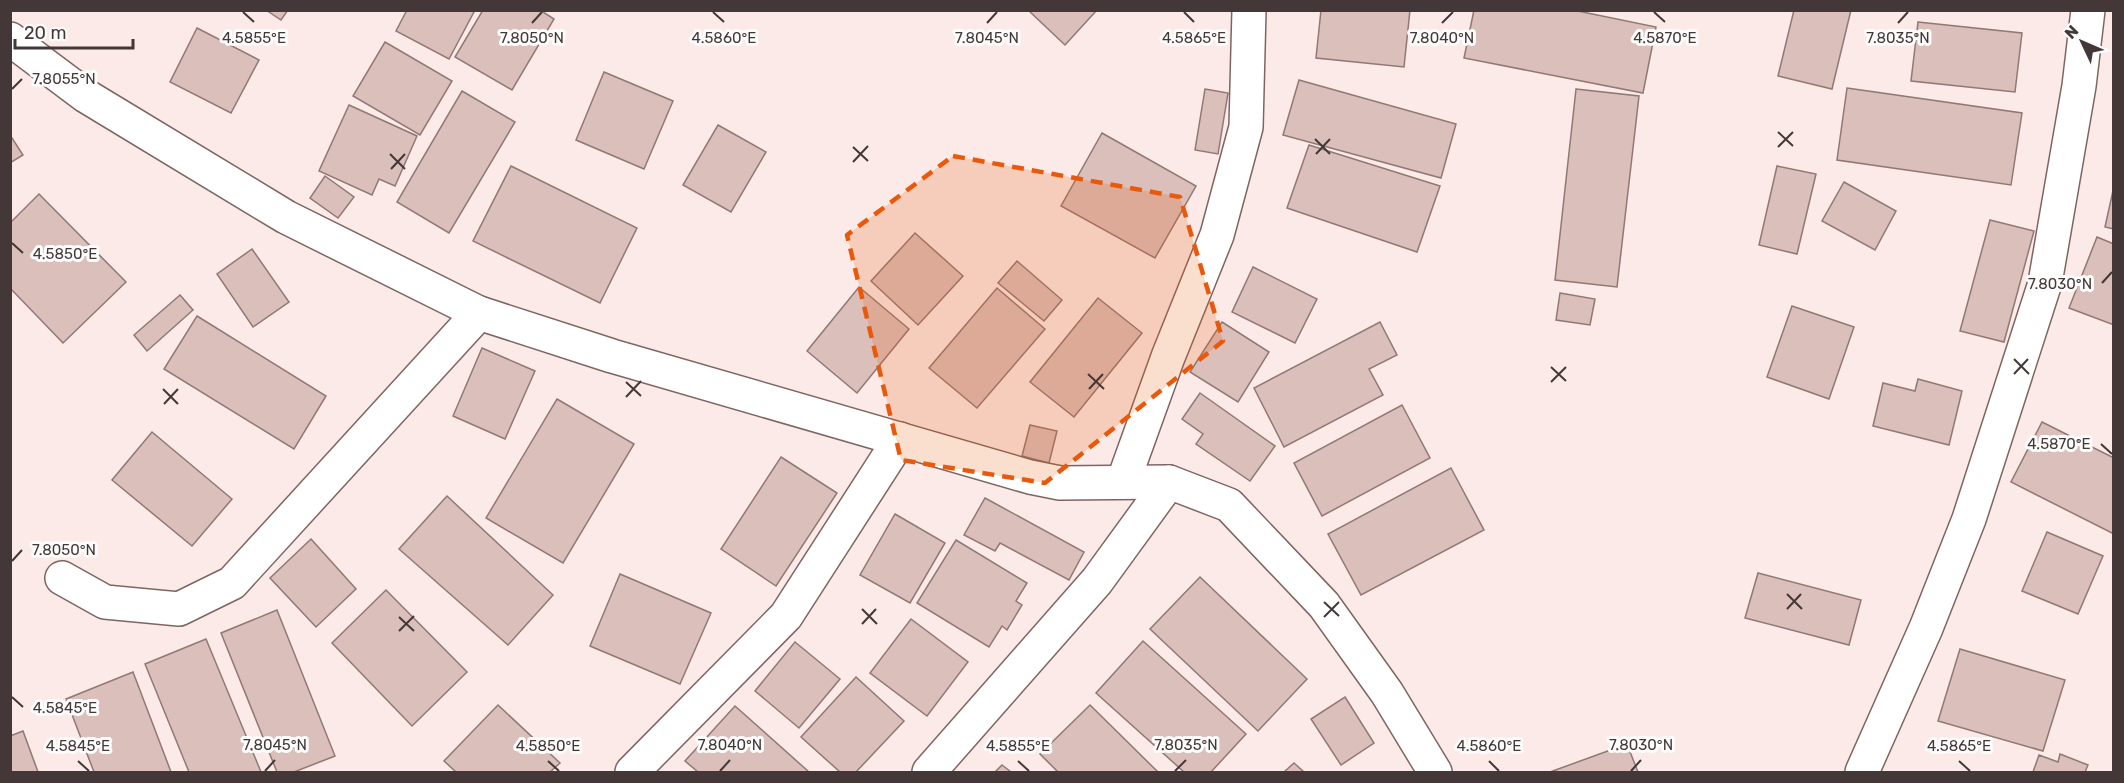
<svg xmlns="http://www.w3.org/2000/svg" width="2124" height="783" font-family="Rubik,sans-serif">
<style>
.building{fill:#dabfbb;stroke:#917875;stroke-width:1.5}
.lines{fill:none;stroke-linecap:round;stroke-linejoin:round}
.minor-casing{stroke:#7d6662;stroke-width:36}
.minor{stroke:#fff;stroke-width:33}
.marked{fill:#e8590c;fill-opacity:0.2;stroke:#e8590c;stroke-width:4.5;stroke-dasharray:12 8;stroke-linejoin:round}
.ticks{fill:none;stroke:#433837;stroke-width:2}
.ticks-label{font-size:15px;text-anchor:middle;fill:#433837;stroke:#fcfcfc;stroke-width:6;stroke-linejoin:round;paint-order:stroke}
</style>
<rect width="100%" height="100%" fill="#fbeae8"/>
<!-- building -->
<g class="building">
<path d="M266,10H288L281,20Z"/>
<path d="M407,10H475L449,59L396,31Z"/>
<path d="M483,10H540L554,19L512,90L455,57Z"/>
<path d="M1028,10H1097L1065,45Z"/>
<path d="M1321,10H1410L1404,67L1316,58Z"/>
<path d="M1474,10H1573L1656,27L1643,93L1464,58Z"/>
<path d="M1794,10H1851L1832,89L1778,76Z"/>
<path d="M1918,22L2022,33L2015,92L1911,81Z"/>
<path d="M197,28L259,60L231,113L170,82Z"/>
<path d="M385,42L452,81L420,135L353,96Z"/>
<path d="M604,72L673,101L644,169L576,140Z"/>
<path d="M1299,80L1456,124L1441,178L1283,135Z"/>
<path d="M1847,88L2022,113L2011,185L1837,160Z"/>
<path d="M1205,89L1228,93L1218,154L1195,150Z"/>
<path d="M1576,89L1639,96L1617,287L1555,280Z"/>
<path d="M462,91L515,122L449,233L397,202Z"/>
<path d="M349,105L417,136L395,186L379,179L372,195L319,171Z"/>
<path d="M718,125L766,152L731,212L683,185Z"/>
<path d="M1102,133L1196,186L1155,258L1061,206Z"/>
<path d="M10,135L23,155L10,163Z"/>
<path d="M1309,145L1440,186L1417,252L1287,208Z"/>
<path d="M511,166L637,228L600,303L473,241Z"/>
<path d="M1777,166L1816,174L1797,254L1759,245Z"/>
<path d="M325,176L354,197L338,218L310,198Z"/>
<path d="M1844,182L1896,211L1875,250L1822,221Z"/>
<path d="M2114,186V229L2105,227Z"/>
<path d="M39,194L126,282L63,343L10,288V223Z"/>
<path d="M1990,220L2034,231L2004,342L1960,331Z"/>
<path d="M915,233L963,276L918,325L871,281Z"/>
<path d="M2097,237L2114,244V325L2069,308Z"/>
<path d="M252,249L289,302L253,327L217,274Z"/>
<path d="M1017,261L1062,300L1044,321L998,283Z"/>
<path d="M1253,267L1317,299L1295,343L1232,312Z"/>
<path d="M859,287L909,329L857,393L807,351Z"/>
<path d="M997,288L1045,329L977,408L929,368Z"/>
<path d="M1560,293L1595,299L1590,325L1556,320Z"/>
<path d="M180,295L193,310L147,351L134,335Z"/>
<path d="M1098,298L1142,333L1074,417L1030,382Z"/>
<path d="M1792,306L1854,327L1829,399L1767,377Z"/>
<path d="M197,316L326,396L294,449L164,369Z"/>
<path d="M1222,322L1269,352L1238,402L1190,372Z"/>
<path d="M1380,322L1397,355L1369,369L1383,395L1284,447L1254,388Z"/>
<path d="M482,348L535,371L505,439L453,416Z"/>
<path d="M1918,379L1962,391L1949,445L1873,426L1883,383L1915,391Z"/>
<path d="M1200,393L1275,446L1250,481L1196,444L1203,434L1182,419Z"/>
<path d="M557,399L634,444L563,563L486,518Z"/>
<path d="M1402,405L1430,458L1322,516L1294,463Z"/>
<path d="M2042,422L2114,458V534L2011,482Z"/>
<path d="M1030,425L1057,431L1049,463L1022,456Z"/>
<path d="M152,432L232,499L192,546L112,480Z"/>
<path d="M781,457L837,493L776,586L721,549Z"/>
<path d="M1451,468L1484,530L1361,595L1328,534Z"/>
<path d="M447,496L553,595L508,645L399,549Z"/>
<path d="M985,498L1084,552L1069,580L1000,543L995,551L964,535Z"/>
<path d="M895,514L945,543L910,603L860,575Z"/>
<path d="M2047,532L2103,556L2078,614L2022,591Z"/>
<path d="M311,539L356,589L316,627L270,578Z"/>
<path d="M956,540L1027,583L1016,601L1022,605L1007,630L1002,626L989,647L917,603Z"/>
<path d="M1758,573L1861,600L1849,645L1745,618Z"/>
<path d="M620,574L711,613L680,684L590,646Z"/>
<path d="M1200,577L1307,679L1258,731L1150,629Z"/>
<path d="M386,590L467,672L412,726L332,643Z"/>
<path d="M277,610L335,756L294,772H277L221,633Z"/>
<path d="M911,619L968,662L927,716L870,673Z"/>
<path d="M206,639L261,772H189L145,664Z"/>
<path d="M1143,641L1246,734L1211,772H1184L1096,693Z"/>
<path d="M795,642L840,679L799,728L755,691Z"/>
<path d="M1960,649L2065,680L2043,751L1938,721Z"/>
<path d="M133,672L171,772H94L66,699Z"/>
<path d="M856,677L904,721L856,772H840L801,737Z"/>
<path d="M1345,697L1374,743L1341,765L1311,719Z"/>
<path d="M498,705L560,763L550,772H456L444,761Z"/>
<path d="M1090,705L1158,772H1058L1040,754Z"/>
<path d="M735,706L809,772H698L685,761Z"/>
<path d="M23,731L38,772H10V736Z"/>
<path d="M1627,744L1638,772H1550Z"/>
<path d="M2060,754L2088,765L2085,772H2033L2039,755L2058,762Z"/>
<path d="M1294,763L1304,772H1284Z"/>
<path d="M1002,765L1011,772H995Z"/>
</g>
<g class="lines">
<!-- minor casing -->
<g class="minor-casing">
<g id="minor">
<path d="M10,39L86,96L286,217L479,313L612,356L1030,477L1060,483L1169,482L1229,505L1324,605L1387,693L1435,772"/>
<path d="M1123,482L1168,357L1217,235L1246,127L1249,10"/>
<path d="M62,578L105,602L179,609L232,583L479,313"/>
<path d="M632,772L786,616L900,439"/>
<path d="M929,772L1097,581L1169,482"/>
<path d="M1862,772L1926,628L1969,519L2045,283L2079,86L2088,10"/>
</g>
</g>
<!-- minor -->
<use href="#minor" class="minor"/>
</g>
<!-- marked area -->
<path class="marked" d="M953,156L1180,197L1223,341L1045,483L901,460L847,235Z"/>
<!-- ticks -->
<path class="ticks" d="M243,12L254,22M713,12L724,22M1184,12L1194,22M1654,12L1665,22M532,23L542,12M987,23L997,12M1442,23L1453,12M1898,23L1908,12M12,89L22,79M1778,132L1793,146M1315,139L1330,154M853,147L868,161M1778,147L1793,132M390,154L405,169M1316,154L1330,139M853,162L868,146M391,169L405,154M12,243L23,253M2102,283L2112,272M2014,359L2029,374M1551,367L1566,381M1088,374L1104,389M2014,374L2028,359M626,382L641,396M1551,382L1566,367M163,389L178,404M1089,389L1103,374M626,397L641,381M164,404L178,389M2101,444L2112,454M12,561L22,550M1787,594L1802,609M1324,602L1339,616M862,609L877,624M1787,609L1801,594M399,617L414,631M1324,617L1339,602M862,624L876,609M399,631L414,616M12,697L23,707M78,761L89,771M548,761L559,771M1018,761L1029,771M1489,761L1499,771M1959,761L1970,771M265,771L275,760M720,771L730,760M1175,771L1186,760M1631,771L1641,760"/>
<g class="ticks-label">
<text x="254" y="43">4.5855°E</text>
<text x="724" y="43">4.5860°E</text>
<text x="1194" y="43">4.5865°E</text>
<text x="1665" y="43">4.5870°E</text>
<text x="532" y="43">7.8050°N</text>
<text x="987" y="43">7.8045°N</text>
<text x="1442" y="43">7.8040°N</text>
<text x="1898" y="43">7.8035°N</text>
<text x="64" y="84">7.8055°N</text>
<text x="65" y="259">4.5850°E</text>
<text x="2060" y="289">7.8030°N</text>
<text x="2059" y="449">4.5870°E</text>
<text x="64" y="555">7.8050°N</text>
<text x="65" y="713">4.5845°E</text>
<text x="275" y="750">7.8045°N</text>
<text x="730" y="750">7.8040°N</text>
<text x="1186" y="750">7.8035°N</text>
<text x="1641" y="750">7.8030°N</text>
<text x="78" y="751">4.5845°E</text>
<text x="548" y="751">4.5850°E</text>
<text x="1018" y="751">4.5855°E</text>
<text x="1489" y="751">4.5860°E</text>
<text x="1959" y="751">4.5865°E</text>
</g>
<!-- border -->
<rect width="2124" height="783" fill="none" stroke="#433837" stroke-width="24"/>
<!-- north arrow -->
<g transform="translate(2082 42) rotate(314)" stroke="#fcfcfc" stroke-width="4.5" paint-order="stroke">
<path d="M0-4.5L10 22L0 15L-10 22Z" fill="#433837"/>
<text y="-9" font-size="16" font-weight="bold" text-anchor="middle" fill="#433837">N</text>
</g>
<!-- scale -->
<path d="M15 39v9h118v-9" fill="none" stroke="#433837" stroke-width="3"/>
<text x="24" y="39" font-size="18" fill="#433837" stroke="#fcfcfc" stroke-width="4.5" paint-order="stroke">20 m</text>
</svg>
